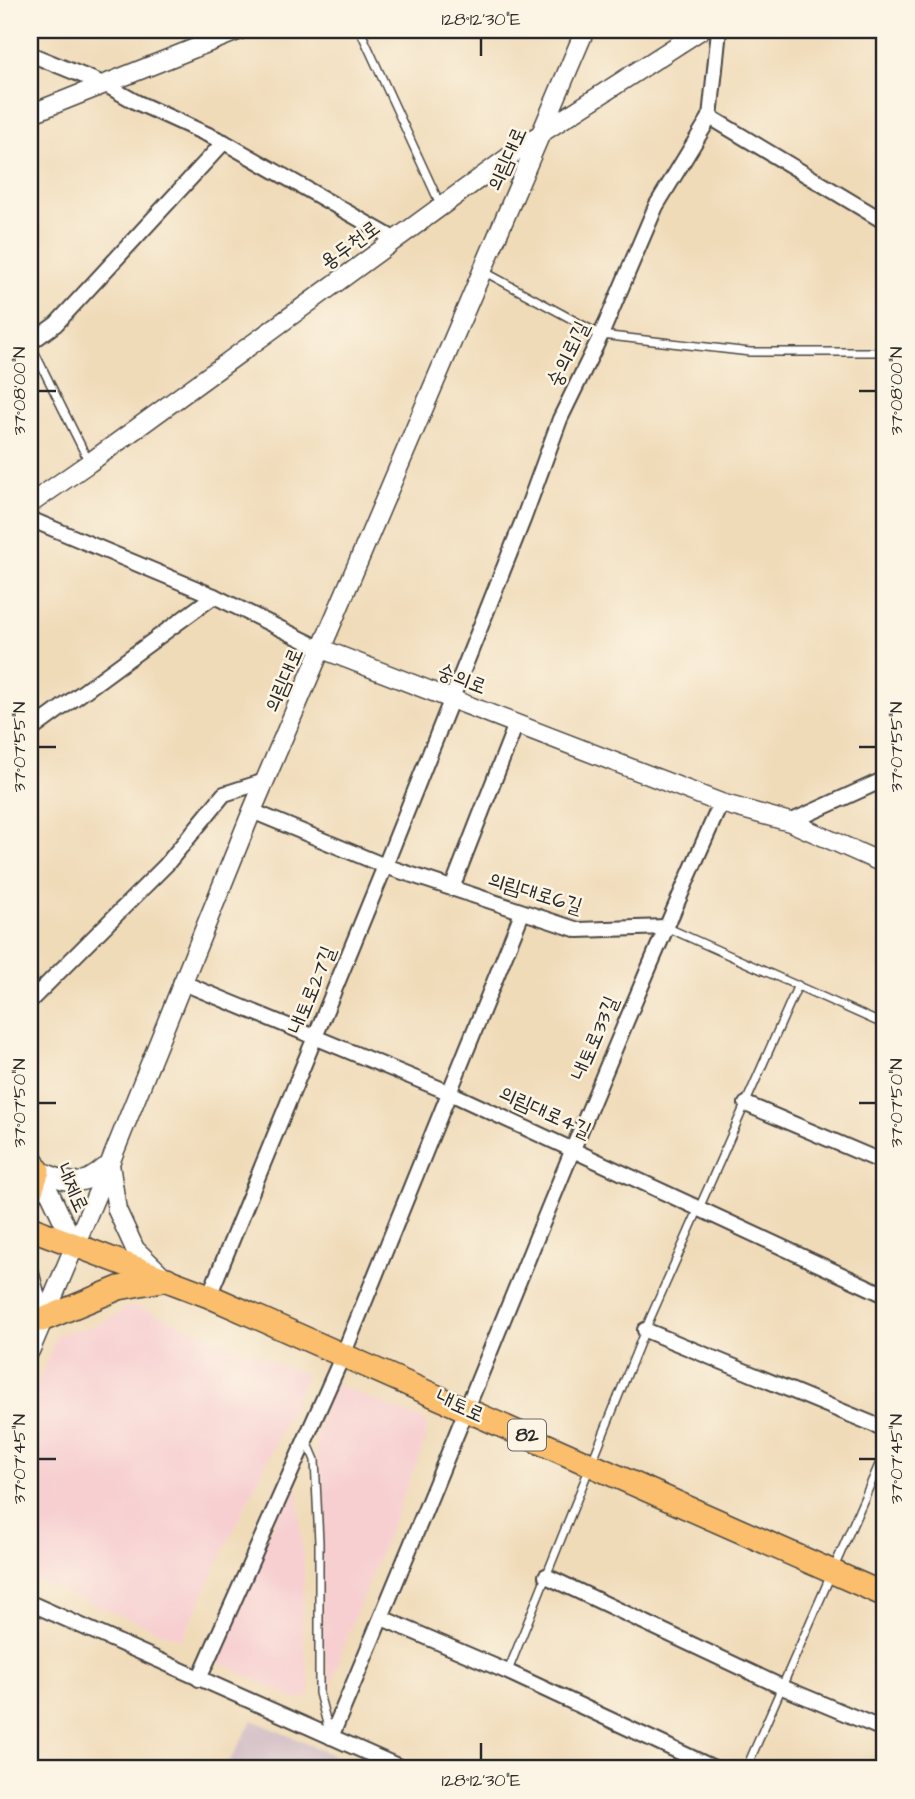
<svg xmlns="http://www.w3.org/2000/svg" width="915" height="1799" font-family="'Architects Daughter','Poor Story',sans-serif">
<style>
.built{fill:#f7cfd1}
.industrial{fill:#d2bdc6}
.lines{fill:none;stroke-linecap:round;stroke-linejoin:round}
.service-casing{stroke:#494540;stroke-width:10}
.minor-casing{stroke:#494540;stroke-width:18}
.tertiary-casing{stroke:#494540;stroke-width:21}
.primary-casing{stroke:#494540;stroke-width:26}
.service{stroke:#fff;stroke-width:7}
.minor{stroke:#fff;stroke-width:14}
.tertiary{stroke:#fff;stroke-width:18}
.primary{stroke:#fabe6d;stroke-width:23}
.ticks{fill:none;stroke:#2b2b2b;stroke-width:2.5}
.labels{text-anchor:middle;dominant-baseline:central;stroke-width:5;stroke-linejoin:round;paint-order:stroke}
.shield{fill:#fcf5e5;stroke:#6a6863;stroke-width:2}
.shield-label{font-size:19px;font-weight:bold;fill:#2b2b2b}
.street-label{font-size:21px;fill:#2b2b2b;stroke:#fcf5e5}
.neatline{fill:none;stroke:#2b2b2b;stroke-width:2.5}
.ticks-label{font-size:18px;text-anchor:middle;fill:#2b2b2b}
</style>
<rect width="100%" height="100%" fill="#fcf5e5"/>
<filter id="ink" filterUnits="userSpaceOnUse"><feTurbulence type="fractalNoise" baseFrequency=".0143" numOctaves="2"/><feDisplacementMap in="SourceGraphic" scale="14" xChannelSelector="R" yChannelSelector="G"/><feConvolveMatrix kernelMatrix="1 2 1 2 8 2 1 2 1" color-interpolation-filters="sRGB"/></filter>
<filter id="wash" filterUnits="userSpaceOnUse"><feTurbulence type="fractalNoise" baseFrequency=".00686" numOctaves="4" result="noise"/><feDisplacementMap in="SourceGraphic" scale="28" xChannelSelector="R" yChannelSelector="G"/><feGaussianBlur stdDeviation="1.57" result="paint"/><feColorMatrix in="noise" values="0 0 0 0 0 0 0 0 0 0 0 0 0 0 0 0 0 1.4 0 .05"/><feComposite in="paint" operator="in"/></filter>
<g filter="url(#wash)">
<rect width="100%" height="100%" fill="#f0dbb9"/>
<!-- built -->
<g class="built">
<path d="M133,1305L307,1375L182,1640L30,1578V1402L58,1334L96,1326Z"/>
<path d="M331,1383L426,1421V1439L350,1628L331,1685L322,1641L321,1509L316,1437Z"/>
<path d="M296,1469L304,1570L302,1632L311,1694L297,1700L217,1661Z"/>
</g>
<!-- industrial -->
<path class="industrial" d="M253,1720L364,1769H225Z"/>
</g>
<g filter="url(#ink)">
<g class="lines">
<!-- service casing -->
<g class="service-casing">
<g id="service">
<path d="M360,30L440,204"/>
<path d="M483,271L601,335L750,352H885"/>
<path d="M30,343L89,462"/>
<path d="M666,927L885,1025"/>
<path d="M306,1439L315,1460L319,1542V1693L330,1735"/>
<path d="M508,1671L645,1330L798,985"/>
<path d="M746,1769L885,1451"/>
</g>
</g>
<!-- minor casing -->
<g class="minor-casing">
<g id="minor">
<path d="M30,54L106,85L136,102L224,142L396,240"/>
<path d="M710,117L885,222"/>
<path d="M30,343L56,324L224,142"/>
<path d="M30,519L214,596L322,649"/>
<path d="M30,731L214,596"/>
<path d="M252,811L385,866L578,930L666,927"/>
<path d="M790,822L885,779"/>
<path d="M452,888L516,724"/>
<path d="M181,982L448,1092L885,1295"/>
<path d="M30,1001L166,865L224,794L265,781"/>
<path d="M746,1104L885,1163"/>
<path d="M209,1296L385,866L523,520L560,419L601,335L656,206L710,117L719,30"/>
<path d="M645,1330L885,1429"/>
<path d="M546,1576L782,1687L885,1730"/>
<path d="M30,1603L404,1769"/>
<path d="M382,1618L508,1672L716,1769"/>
<path d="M199,1679L343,1355L522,913"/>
<path d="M331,1737C463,1426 583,1111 721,803"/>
</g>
</g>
<!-- tertiary casing -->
<g class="tertiary-casing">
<g id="tertiary">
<path d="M30,114L240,30"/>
<path d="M30,504L89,463L543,132L701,30"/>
<path d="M322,649L721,803L790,822L885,864"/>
<path d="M30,1151L74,1244"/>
<path d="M110,1164L117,1210L135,1249L164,1277"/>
<path d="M38,1170C67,1181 78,1191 104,1168"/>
<path d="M30,1275L42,1320"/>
<path d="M30,1351L110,1163L252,811L585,30"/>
</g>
</g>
<!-- primary casing -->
<g class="primary-casing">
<g id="primary">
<path d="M30,1194L38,1170"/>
<path d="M30,1228L209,1296L885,1595"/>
<path d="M42,1320L119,1288L167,1279"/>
</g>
</g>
<!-- service -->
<use href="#service" class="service"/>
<!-- minor -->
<use href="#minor" class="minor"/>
<!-- tertiary -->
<use href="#tertiary" class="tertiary"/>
<!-- primary -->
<use href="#primary" class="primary"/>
</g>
</g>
<!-- ticks -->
<path class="ticks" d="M481,38V56M38,391H56M859,391H876M38,747H56M859,747H876M38,1103H56M859,1103H876M38,1459H56M859,1459H876M481,1743V1760"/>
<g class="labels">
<!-- shield labels -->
<rect class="shield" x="508" y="1419.5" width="38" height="31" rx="5"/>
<g class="shield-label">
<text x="527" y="1435">82</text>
</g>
<!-- street labels -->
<g class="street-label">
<text transform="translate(507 159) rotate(-66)">의림대로</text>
<text transform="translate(350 245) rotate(-36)">용두천로</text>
<text transform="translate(568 354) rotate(-64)">숭의로1길</text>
<text transform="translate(462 679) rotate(21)">숭의로</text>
<text transform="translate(284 680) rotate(-67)">의림대로</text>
<text transform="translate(535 893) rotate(17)">의림대로6길</text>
<text transform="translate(312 990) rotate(-68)">내토로27길</text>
<text transform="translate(595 1038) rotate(-67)">내토로33길</text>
<text transform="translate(545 1112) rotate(24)">의림대로4길</text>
<text transform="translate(72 1188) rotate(65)">내제로</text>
<text transform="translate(460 1406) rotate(24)">내토로</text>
</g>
</g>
<!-- margin -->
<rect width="915" height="1799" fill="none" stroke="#fcf5e5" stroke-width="77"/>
<rect x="38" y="38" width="838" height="1722" class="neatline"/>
<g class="ticks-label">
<text x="481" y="25">128°12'30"E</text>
<text transform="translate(19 391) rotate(-90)" y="6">37°08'00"N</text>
<text transform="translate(896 391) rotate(-90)" y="6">37°08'00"N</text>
<text transform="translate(19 747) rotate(-90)" y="6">37°07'55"N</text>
<text transform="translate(896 747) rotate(-90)" y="6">37°07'55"N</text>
<text transform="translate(19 1103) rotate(-90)" y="6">37°07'50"N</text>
<text transform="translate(896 1103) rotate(-90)" y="6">37°07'50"N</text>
<text transform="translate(19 1459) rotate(-90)" y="6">37°07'45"N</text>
<text transform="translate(896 1459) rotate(-90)" y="6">37°07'45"N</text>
<text x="481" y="1786">128°12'30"E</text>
</g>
</svg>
